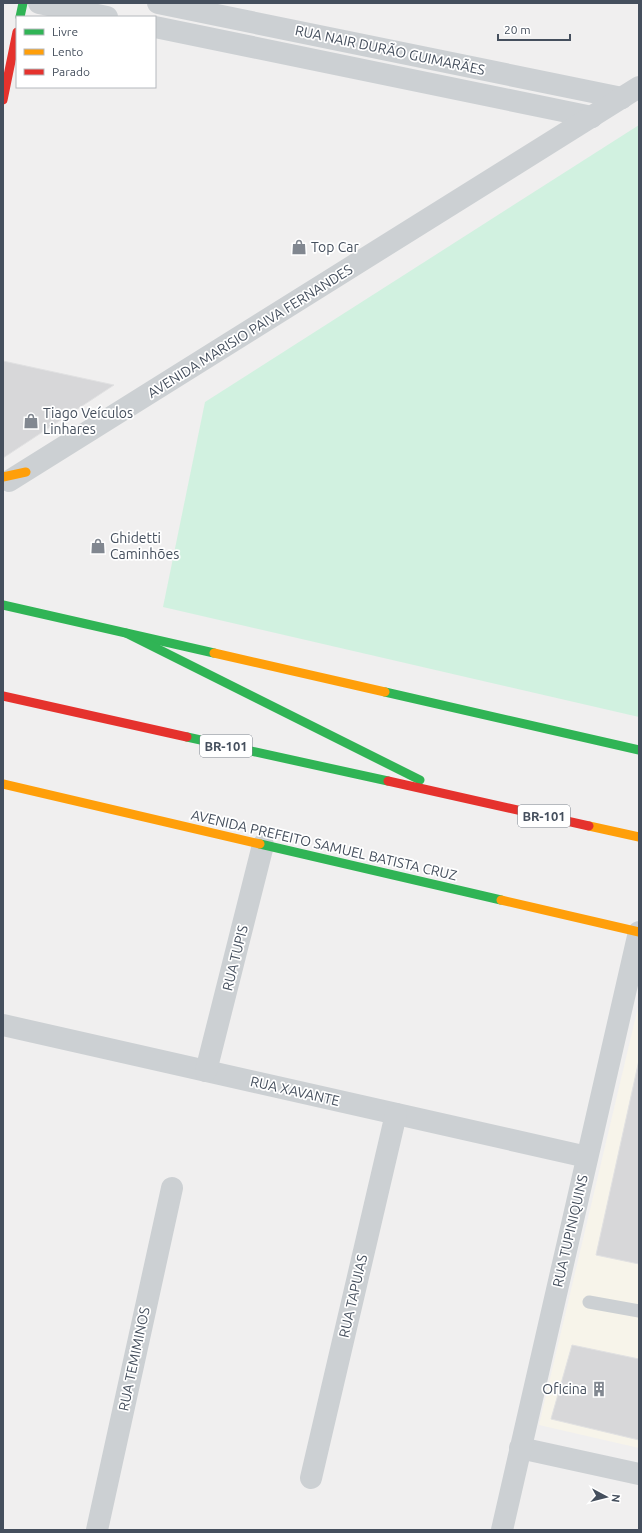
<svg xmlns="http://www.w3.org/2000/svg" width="642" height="1533" font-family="Ubuntu,sans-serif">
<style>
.commercial{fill:#f7f4ea}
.green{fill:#d1f1e0}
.building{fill:#d7d7d9;stroke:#e1e1e2}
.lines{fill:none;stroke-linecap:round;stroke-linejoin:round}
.lane{stroke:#ccd0d3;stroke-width:13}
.street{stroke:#ccd0d3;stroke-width:22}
.fast{stroke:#30b455;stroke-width:9}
.slow{stroke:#ff9f0a;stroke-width:9}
.jam{stroke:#e5322d;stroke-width:9}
.labels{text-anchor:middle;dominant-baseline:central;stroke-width:3.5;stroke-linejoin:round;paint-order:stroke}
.shield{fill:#fff;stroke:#7d848e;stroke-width:1}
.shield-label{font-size:13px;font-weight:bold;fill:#454f5d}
.street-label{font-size:14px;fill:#454f5d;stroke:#fff}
.poi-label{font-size:14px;fill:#454f5d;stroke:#fff;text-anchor:start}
</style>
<rect width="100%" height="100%" fill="#f0efef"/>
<!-- commercial -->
<path class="commercial" d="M639,1003V1448L539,1425Z"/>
<!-- green -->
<path class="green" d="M639,125V717L163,607L205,402Z"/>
<!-- building -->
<g class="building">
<path d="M3,361L114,385L3,458Z"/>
<path d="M639,1060V1264L596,1255Z"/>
<path d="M572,1345L639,1359V1440L551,1419Z"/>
</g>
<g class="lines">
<!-- lane -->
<path class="lane" d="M589,1302L639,1311"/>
<!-- street -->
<g class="street">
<path d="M39,3L107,17"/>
<path d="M158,3L622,98"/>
<path d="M155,27L592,117"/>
<path d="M9,481L639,87"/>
<path d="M3,1025L587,1157"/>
<path d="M206,1071L263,845"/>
<path d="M520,1448L639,1474"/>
<path d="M311,1478L396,1114"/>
<path d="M97,1530L172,1188"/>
<path d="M502,1530L639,932"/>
</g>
<!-- fast -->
<g class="fast">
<path d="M20,17L23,3"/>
<path d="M3,605L214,653"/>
<path d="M126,633L420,780"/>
<path d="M385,692L639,750"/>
<path d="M187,737L388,781"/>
<path d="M260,844L501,900"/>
</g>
<!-- slow -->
<g class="slow">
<path d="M3,477L26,472"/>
<path d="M214,653L385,692"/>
<path d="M3,784L260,844"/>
<path d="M589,826L639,837"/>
<path d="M501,900L639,932"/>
</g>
<!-- jam -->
<g class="jam">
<path d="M3,100L17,32"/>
<path d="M3,696L187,737"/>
<path d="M388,781L589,826"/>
</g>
</g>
<!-- icons -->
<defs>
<g id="shop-bare" transform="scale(1.2)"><path d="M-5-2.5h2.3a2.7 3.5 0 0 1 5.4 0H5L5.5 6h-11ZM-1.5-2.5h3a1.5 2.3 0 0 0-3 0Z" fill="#818790" stroke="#fff" stroke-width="2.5" paint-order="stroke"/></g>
<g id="building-bare" transform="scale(1.2)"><path d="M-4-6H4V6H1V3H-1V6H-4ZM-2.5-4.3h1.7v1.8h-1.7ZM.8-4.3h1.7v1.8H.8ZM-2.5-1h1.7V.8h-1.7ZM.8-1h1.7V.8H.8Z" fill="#818790" stroke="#fff" stroke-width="2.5" paint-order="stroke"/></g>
</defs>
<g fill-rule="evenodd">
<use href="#shop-bare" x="299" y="247"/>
<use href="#shop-bare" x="31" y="421"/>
<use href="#shop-bare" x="98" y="546"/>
<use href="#building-bare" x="599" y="1389"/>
</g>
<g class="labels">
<!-- shield labels -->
<g class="shield">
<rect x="200" y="735" width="52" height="22" rx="3"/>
<rect x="518" y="805" width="52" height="22" rx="3"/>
</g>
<g class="shield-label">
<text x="226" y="746">BR-101</text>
<text x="544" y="816">BR-101</text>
</g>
<!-- street labels -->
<g class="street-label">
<text transform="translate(390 50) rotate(12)">RUA NAIR DURÃO GUIMARÃES</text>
<text transform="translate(250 331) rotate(-32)">AVENIDA MARISIO PAIVA FERNANDES</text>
<text transform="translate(324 845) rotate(13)">AVENIDA PREFEITO SAMUEL BATISTA CRUZ</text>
<text transform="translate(235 958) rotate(-76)">RUA TUPIS</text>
<text transform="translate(295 1091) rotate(13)">RUA XAVANTE</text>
<text transform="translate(570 1231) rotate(-77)">RUA TUPINIQUINS</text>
<text transform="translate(353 1296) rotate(-77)">RUA TAPUIAS</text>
<text transform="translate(134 1359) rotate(-78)">RUA TEMIMINOS</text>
</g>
<!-- poi labels -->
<g class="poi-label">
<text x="311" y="247">Top Car</text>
<text x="43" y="413">Tiago Veículos<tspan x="43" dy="16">Linhares</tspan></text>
<text x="110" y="538">Ghidetti<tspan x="110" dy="16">Caminhões</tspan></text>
<text x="587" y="1389" text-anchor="end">Oficina</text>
</g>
</g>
<!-- border -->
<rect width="642" height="1533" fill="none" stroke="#454f5d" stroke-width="8"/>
<!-- legend -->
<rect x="16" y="16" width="140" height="72" fill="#ffffff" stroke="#b5b9be"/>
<rect x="24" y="29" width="20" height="6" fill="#30b455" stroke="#b5b9be"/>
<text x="52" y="36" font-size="12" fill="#454f5d">Livre</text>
<rect x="24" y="49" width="20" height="6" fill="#ff9f0a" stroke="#b5b9be"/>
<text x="52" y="56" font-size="12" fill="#454f5d">Lento</text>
<rect x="24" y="69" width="20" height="6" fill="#e5322d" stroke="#b5b9be"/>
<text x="52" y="76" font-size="12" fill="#454f5d">Parado</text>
<!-- north arrow -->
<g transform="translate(606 1497) rotate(97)" stroke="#ffffff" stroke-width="3" paint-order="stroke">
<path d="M0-3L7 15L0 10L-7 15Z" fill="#454f5d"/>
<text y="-6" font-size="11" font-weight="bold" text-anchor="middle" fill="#454f5d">N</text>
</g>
<!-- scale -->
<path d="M498 34v6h72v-6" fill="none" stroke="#454f5d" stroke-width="2"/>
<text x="504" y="34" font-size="12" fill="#454f5d" stroke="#ffffff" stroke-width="3" paint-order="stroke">20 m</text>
</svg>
